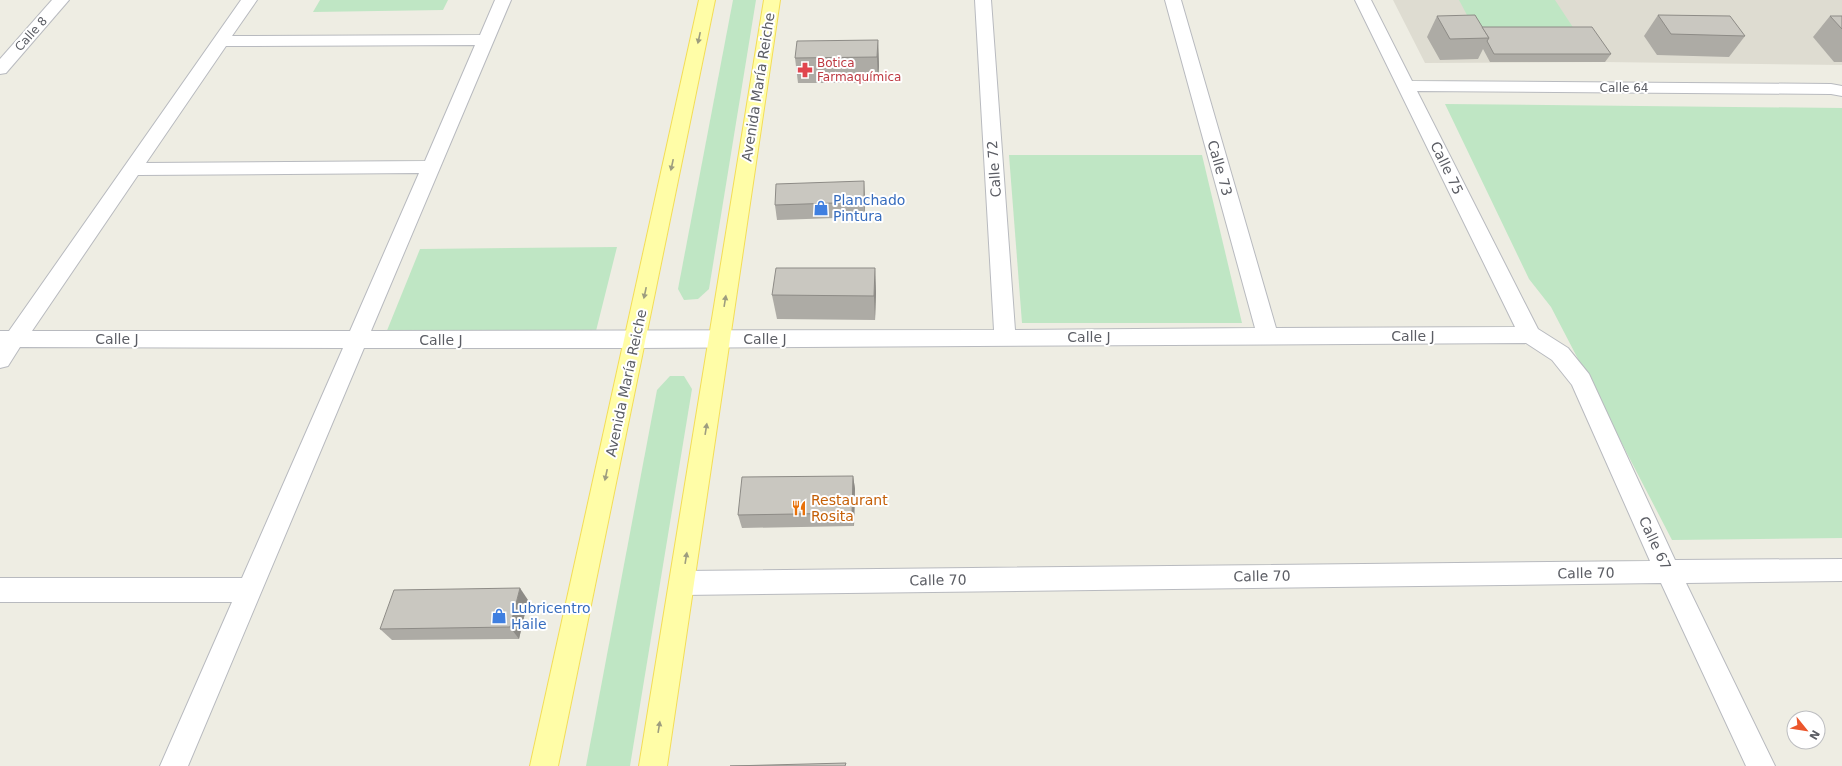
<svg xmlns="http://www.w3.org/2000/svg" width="1842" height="766" font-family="'DejaVu Sans',sans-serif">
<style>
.education{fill:#dedcd1}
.green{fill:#bfe6c4}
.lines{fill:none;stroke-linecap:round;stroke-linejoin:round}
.minor-casing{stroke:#b8babf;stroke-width:2}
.major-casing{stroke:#f3dd57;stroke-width:2}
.minor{fill:#fff;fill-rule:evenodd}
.major{fill:#fffda7;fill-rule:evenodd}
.wall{fill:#adaba5}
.shaded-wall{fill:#8d8b86}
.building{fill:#c9c7c0;stroke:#8d8b86}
.oneway{fill:#9d9d7f}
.labels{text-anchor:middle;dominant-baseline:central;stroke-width:4;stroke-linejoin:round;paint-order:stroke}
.far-street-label{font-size:12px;fill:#5b5d64;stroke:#fff}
.far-health-label{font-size:12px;fill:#be3a42;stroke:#fff;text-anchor:start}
.street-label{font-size:14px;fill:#5b5d64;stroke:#fff}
.shop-label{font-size:14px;fill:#366cbe;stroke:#fff;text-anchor:start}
.food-label{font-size:14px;fill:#c56008;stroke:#fff;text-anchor:start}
</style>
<rect width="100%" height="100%" fill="#eeede3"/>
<!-- education -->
<path class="education" d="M1393,0H1842V65L1605,62L1425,63Z"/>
<!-- green -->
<g class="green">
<path d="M320,0H448L443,10L313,12Z"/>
<path d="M733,0H756L709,289L698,299L684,300L678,289Z"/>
<path d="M1459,0H1555L1578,35L1477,34Z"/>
<path d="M1445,104L1842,108V538L1672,540L1551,307L1529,279Z"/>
<path d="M1009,155H1202L1242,323H1022Z"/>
<path d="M617,247L596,331L386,333L420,249Z"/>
<path d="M670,376H684L692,389L630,766H586L657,390Z"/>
</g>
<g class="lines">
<!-- minor casing -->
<g class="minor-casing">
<g id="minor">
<path d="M52,0H69L6,73L0,74V59Z"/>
<path d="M241,0H257L232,36L480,35L495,0H511L371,331L994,330L975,0H991L1015,330L1255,328L1165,0H1181L1276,328L1515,327L1355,0H1371L1412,81L1831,84L1842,86V96L1831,94L1417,91L1538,329L1568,348L1589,374L1675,560L1842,559V581L1686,583L1775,766H1746L1661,583L682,595L673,591L669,583L673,575L682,571L1650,561L1572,385L1552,360L1526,343L635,348H364L188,766H160L232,602H0V578H242L343,348L20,347L8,366L0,368V331H9ZM475,45L425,161L146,163L226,46ZM419,173L350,331H32L138,175Z"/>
</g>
</g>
<!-- major casing -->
<g class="major-casing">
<g id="major">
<path d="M699,0H715L558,766H530Z"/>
<path d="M764,0H780L667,766H639Z"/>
</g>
</g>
<!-- minor -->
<use href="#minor" class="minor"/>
<!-- major -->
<use href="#major" class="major"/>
</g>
<!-- wall -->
<g class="wall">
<path d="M1658,15L1745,36L1729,57L1657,55L1644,36Z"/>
<path d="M1437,16L1482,27L1611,54L1605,62H1490L1483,49L1478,59L1440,60L1427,37Z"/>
<path d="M1830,16H1842V62H1834L1813,37Z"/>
<path d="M878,40L879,66L878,83H798L795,58Z"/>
<path d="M865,197V217L777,220L775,205Z"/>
<path d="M875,268L876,293L875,320L777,319L772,295Z"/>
<path d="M853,476L855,489L854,526L742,528L738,515Z"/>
<path d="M528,600L519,639L392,640L380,629Z"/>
</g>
<!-- shaded-wall -->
<g class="shaded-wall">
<path d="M878,40L879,66L878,83L877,57Z"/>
<path d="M864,181L865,197V217L864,202Z"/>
<path d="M875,268L876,293L875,320L874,296Z"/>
<path d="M853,476L855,489L854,526L852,513Z"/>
<path d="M520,588L528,600L519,639L510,627Z"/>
</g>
<!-- building -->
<g class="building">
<path d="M1475,15L1489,38L1450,39L1437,16Z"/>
<path d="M1658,15L1730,16L1745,36L1671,34Z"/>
<path d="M1830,16H1842V29Z"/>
<path d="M1482,27H1592L1611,54H1494L1487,41L1489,38Z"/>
<path d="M878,40L877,57L795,58L797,41Z"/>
<path d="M864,181V202L775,205L776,184Z"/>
<path d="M776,268H875L874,296L772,295Z"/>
<path d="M853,476L852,513L738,515L742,477Z"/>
<path d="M520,588L510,627L380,629L394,590Z"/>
<path d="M846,763L845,766H730Z"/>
</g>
<!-- one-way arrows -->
<defs><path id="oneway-solid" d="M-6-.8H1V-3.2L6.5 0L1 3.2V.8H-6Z"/></defs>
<g class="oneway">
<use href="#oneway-solid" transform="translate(699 38) rotate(102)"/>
<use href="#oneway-solid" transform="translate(672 165) rotate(102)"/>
<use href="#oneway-solid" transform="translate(645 293) rotate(102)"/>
<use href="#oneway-solid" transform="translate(725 301) rotate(-81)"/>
<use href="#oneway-solid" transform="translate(706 429) rotate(-81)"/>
<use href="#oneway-solid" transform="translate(606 475) rotate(102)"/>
<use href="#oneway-solid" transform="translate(686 558) rotate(-81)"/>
<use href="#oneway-solid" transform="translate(659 727) rotate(-81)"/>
</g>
<!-- icons -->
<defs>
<g id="pharmacy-bare" transform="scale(1.2)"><path d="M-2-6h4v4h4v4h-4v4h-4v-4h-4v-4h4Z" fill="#e0444e" stroke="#fff" stroke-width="2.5" paint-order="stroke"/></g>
<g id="shop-bare" transform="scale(1.2)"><path d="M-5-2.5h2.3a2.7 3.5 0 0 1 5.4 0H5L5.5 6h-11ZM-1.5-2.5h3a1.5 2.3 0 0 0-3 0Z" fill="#3f7fe0" stroke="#fff" stroke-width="2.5" paint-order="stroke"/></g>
<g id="restaurant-bare" transform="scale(1.2)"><path d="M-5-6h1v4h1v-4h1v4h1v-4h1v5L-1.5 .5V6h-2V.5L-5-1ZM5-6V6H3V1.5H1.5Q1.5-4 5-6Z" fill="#e8710a" stroke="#fff" stroke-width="2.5" paint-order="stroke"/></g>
</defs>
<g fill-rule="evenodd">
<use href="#pharmacy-bare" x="805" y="70"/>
<use href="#shop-bare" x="821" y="208"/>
<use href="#restaurant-bare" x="799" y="508"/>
<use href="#shop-bare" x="499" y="616"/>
</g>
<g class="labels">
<!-- far-street labels -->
<g class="far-street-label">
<text transform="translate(31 34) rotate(-48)">Calle 8</text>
<text x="1624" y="88">Calle 64</text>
</g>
<!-- far-health labels -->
<g class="far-health-label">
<text x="817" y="63">Botica<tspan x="817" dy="14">Farmaquímica</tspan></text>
</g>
<!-- street labels -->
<g class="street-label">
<text transform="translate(758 87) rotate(-81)">Avenida María Reiche</text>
<text transform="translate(1220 168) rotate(74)">Calle 73</text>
<text transform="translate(1447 168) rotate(64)">Calle 75</text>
<text transform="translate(994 169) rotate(-94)">Calle 72</text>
<text x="1413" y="336">Calle J</text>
<text x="1089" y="337">Calle J</text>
<text x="117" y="339">Calle J</text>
<text x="765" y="339">Calle J</text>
<text x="441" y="340">Calle J</text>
<text transform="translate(626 383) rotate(-78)">Avenida María Reiche</text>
<text transform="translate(1655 543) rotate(65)">Calle 67</text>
<text transform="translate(1586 573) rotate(-1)">Calle 70</text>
<text transform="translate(1262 576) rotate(-1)">Calle 70</text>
<text transform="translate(938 580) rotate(-1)">Calle 70</text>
</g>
<!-- shop labels -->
<g class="shop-label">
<text x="833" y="200">Planchado<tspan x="833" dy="16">Pintura</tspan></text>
<text x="511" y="608">Lubricentro<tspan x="511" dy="16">Haile</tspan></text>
</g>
<!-- food labels -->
<g class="food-label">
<text x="811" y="500">Restaurant<tspan x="811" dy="16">Rosita</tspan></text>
</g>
</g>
<!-- north arrow -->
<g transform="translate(1806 730) rotate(120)"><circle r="19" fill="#ffffff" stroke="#bdbec1"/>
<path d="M0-3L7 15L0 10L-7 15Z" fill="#eb562c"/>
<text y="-6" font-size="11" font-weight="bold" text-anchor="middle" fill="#5b5d64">N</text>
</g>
</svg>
